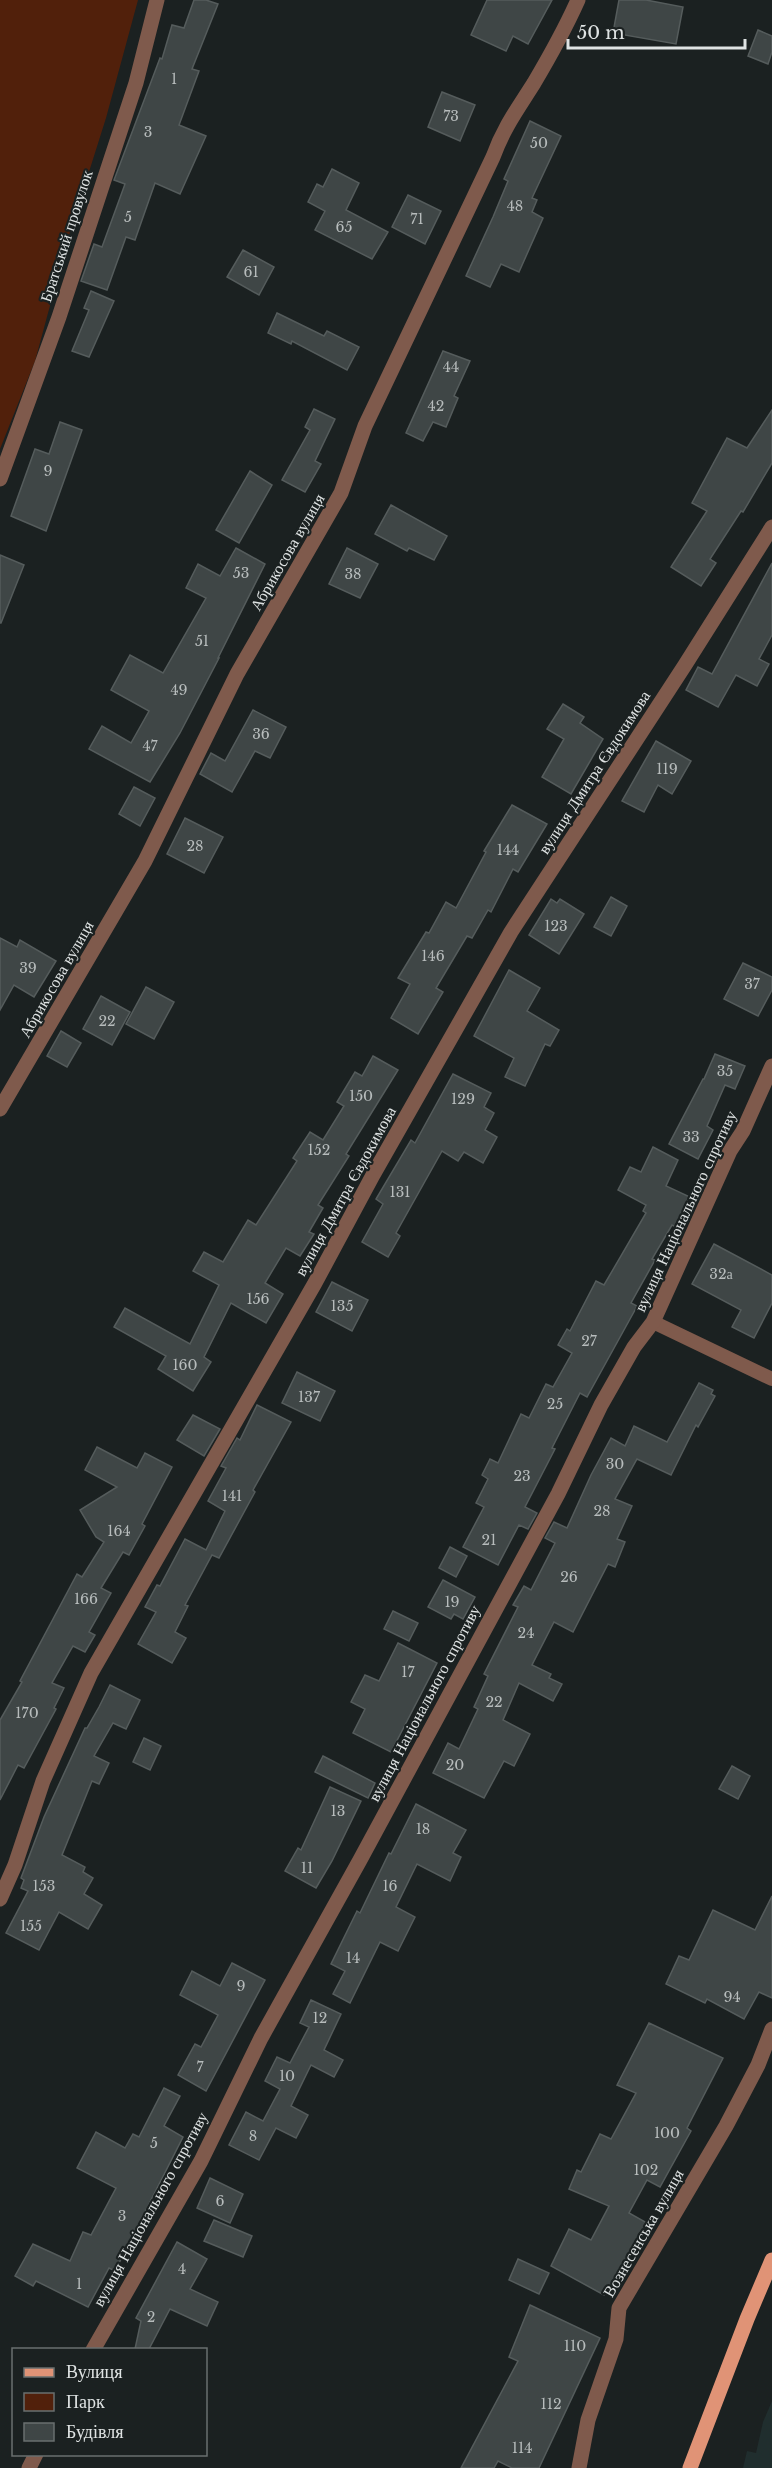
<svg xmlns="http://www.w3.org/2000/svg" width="772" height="2468" font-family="'Libre Baskerville',serif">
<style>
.built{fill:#202e2e}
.green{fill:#51200b}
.building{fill:#3f4646;stroke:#555c5c;stroke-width:1.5}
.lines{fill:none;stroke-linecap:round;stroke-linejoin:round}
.service{stroke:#7f5a4c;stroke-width:14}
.minor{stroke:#7f5a4c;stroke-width:15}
.primary{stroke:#e09376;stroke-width:15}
.labels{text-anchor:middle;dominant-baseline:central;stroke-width:4.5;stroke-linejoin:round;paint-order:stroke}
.number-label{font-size:14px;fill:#b7bcbc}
.street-label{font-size:16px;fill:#dfe3e3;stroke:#1b2121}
</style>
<rect width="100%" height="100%" fill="#1b2121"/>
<!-- built -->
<path class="built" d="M772,2401V2468H743L747,2451L756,2453L763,2422Z"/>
<!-- green -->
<path class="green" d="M0,0H138L106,118L70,232L35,361L0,449Z"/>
<!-- building -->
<g class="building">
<path d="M194,0H206L218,4L192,69L199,71L179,125L206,136L180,194L155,183L135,240L126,237L107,290L81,281L94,244L102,247L125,184L114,180L160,58L162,59L172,25L184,28Z"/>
<path d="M487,0H552L528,44L513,36L506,51L471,35Z"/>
<path d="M619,0H646L683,7L676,44L613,33Z"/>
<path d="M758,30L772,36V52L768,64L748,56Z"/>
<path d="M442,92L475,105L460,141L428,127Z"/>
<path d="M530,121L561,136L532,198L537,200L532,212L543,218L519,272L501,264L490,287L466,276L493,217L508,181L504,179Z"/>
<path d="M332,169L359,183L346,210L388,232L372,259L315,230L325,211L308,202L317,184L323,187Z"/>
<path d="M408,195L441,211L425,244L392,227Z"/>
<path d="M243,250L274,267L259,295L227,277Z"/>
<path d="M91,291L114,301L89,357L72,351L89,310L84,308Z"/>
<path d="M277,313L324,336L327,331L359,347L347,370L292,341L291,344L268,333Z"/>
<path d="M443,351L470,361L454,396L458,398L446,427L433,422L423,441L406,433Z"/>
<path d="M314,409L335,419L315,461L321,464L305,492L282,480L310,430L305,427Z"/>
<path d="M772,410V463L743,512L741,511L710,559L716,563L701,586L671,567L707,511L692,503L727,438L747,448Z"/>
<path d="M60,422L82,430L46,531L11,516L35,449L49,454Z"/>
<path d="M250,471L272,485L239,543L216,530Z"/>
<path d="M391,505L447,536L434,560L409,548L407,551L375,534Z"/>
<path d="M236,548L265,564L218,658H219L180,733L150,782L89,749L102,726L131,743L149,711L111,690L130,655L163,673L206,598L186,588L198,564L220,576Z"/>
<path d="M347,548L378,564L360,598L329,584Z"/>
<path d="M0,555L24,565L1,623H0Z"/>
<path d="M772,563V635L759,659L769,664L757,686L736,675L718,707L686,690L698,667L712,674Z"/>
<path d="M563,704L584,717L580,723L603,739L571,794L542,777L564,739L547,729Z"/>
<path d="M253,710L286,727L270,758L255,751L232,792L200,774L211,753L225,761Z"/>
<path d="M656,741L691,761L672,794L658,785L644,812L622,801Z"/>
<path d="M134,787L155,798L140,826L119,814Z"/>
<path d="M512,805L547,824L518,872L513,869L491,912L488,910L472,938L467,936L436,988L443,992L418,1034L391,1018L410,984L398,978L426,932L429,933L446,902L456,908L486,852L484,851Z"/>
<path d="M185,818L223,837L204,873L167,854Z"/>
<path d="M611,897L627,906L611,936L594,927Z"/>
<path d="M551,899L557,903L560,899L584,914L559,954L529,935Z"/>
<path d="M0,938L17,947L20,940L56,961L34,997L14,985L0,1010Z"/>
<path d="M743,963L772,977V990L758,1016L724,999Z"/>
<path d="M509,970L540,988L527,1011L559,1030L550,1046L545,1044L525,1086L505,1077L514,1058L474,1036Z"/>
<path d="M146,987L174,1002L154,1039L126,1024Z"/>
<path d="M101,996L130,1012L112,1045L83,1029Z"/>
<path d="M61,1031L81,1043L67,1067L47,1056Z"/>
<path d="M715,1054L745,1066L735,1089L725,1085L707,1126L713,1130L698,1159L669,1144L703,1079H704Z"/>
<path d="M373,1056L398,1070L346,1154L349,1156L318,1205L323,1208L309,1232L314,1234L300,1256L286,1248L265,1283L283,1294L266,1323L231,1303L204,1357L211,1362L193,1391L158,1369L166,1356L114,1327L125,1308L190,1344L219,1285L193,1271L204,1252L223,1262L248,1220L256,1225L297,1161L293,1158L310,1132L323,1140L344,1106L337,1102L355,1072L362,1076Z"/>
<path d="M453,1074L491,1093L484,1107L494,1113L485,1130L497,1137L483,1163L464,1152L458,1161L442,1151L396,1233L400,1236L388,1257L362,1242L383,1204L376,1199L411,1140L415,1143Z"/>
<path d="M653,1147L678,1160L666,1186L690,1197L676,1227L672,1225L652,1259L655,1260L631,1303L637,1306L635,1310L587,1397L580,1393L552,1448L555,1449L525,1507L537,1513L528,1529L519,1525L498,1565L463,1547L484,1507L476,1503L488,1479L482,1475L490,1459L498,1463L521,1414L529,1418L546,1384L553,1387L572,1353L558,1345L567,1329L570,1331L596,1281L604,1285L646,1213L643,1211L646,1205L618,1190L630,1167L641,1172Z"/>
<path d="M714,1244L772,1275V1303L754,1338L732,1327L741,1310L692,1284Z"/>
<path d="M332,1282L368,1300L352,1331L316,1312Z"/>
<path d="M297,1372L335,1391L320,1421L282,1403Z"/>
<path d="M699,1383L713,1390L711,1394L715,1396L698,1427L696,1425L671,1475L637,1459L615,1499L632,1506L617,1539L625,1542L615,1567L608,1564L573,1632L554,1622L532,1665L551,1674L549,1678L562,1684L553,1701L519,1683L503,1720L530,1734L514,1766L504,1761L484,1798L433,1773L448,1743L459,1749L478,1709L474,1707L488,1676L484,1674L518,1607L513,1605L524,1586L531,1590L555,1543L545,1538L554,1522L567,1528L591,1475L611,1438L625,1446L634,1426L667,1442Z"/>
<path d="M257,1405L291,1422L253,1490L255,1492L219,1558L212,1555L185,1605L188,1606L175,1632L186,1638L172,1663L138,1644L156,1612L145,1607L157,1585L160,1586L185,1539L206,1550L225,1511L208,1501L226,1468L221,1466L237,1438L240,1440Z"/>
<path d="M193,1415L220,1429L204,1456L177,1440Z"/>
<path d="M97,1447L137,1468L145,1453L172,1467L142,1524L145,1526L129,1555L123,1552L101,1588L111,1593L89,1632L95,1635L85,1652L73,1646L52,1683L64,1688L54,1708L56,1709L24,1768L18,1765L0,1800V1720L22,1682L20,1681L77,1574L82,1577L104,1542L96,1537L80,1510L117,1487L85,1470Z"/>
<path d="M450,1547L467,1556L456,1577L439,1568Z"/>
<path d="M443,1580L475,1597L463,1619L454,1614L451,1619L428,1607Z"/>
<path d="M393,1611L418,1623L409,1641L384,1629Z"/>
<path d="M398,1643L437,1663L391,1752L353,1733L365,1709L351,1702L365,1675L379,1681Z"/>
<path d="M110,1685L140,1700L126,1729L113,1723L94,1756L109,1763L99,1784L92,1781L62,1855L85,1867L83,1872L93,1878L84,1894L102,1905L88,1929L59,1912L39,1950L6,1933L28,1891L21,1888L24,1880L21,1878L44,1817L85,1728H87L99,1707Z"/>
<path d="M144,1738L161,1746L150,1770L133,1762Z"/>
<path d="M323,1756L375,1783L368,1798L315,1772Z"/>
<path d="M732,1766L750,1776L738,1799L719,1789Z"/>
<path d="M330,1787L361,1801L332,1861L316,1888L285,1871L298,1848L301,1850Z"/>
<path d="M416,1804L466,1830L453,1853L461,1857L450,1881L417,1864L396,1907L415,1917L398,1951L380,1942L350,2003L333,1994L345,1971L331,1964L357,1911L360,1913L389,1853L391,1854Z"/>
<path d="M772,1896V1998L759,1992L744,2019L707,1999L705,2003L666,1984L679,1956L689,1960L713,1910L755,1930Z"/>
<path d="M232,1963L265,1980L206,2091L178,2075L195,2044L201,2047L218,2015L180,1995L192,1971L220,1986Z"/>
<path d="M311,2000L341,2014L324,2050L343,2060L334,2077L311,2065L291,2106L308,2115L296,2138L276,2128L259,2160L229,2145L246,2112L263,2121L280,2089L265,2081L277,2057L290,2063L309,2027L300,2023Z"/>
<path d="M649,2023L723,2058L687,2128L691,2131L660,2187L647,2180L629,2213L647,2223L614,2290L609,2287L604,2295L551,2266L569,2229L591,2240L609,2206L569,2189L577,2170L581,2172L600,2134L611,2139L636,2093L617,2085Z"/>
<path d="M164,2088L180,2096L164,2126L183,2137L115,2271L109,2268L88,2307L36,2281L33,2286L15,2276L33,2244L70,2261L83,2232L91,2235L116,2188L77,2168L96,2132L125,2148L133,2134L139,2137Z"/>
<path d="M210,2178L243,2194L230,2223L197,2208Z"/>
<path d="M214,2220L252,2236L243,2257L204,2241Z"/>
<path d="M177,2242L207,2259L190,2289L218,2302L207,2326L170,2309L149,2349H135L141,2321L136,2318Z"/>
<path d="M518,2259L549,2273L539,2294L509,2280Z"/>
<path d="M530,2305L600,2338L539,2468H512L498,2461L494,2468H461L518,2361L509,2357Z"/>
</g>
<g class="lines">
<!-- service -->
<path class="service" d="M653,1322L772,1379"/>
<!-- minor -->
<g class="minor">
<path d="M0,479L59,317L136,83L157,0"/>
<path d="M0,1109L145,861L237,674L341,493L365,426L493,157C504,127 517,110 534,83C550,56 565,29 578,0"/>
<path d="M0,1899L15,1865L43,1781L91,1673L315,1283L373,1175L511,932L685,665L772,527"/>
<path d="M93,2350L201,2161L261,2038L360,1860L558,1494L601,1405L634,1347L653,1322L730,1151L743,1131L772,1066"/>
<path d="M29,2468L36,2454"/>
<path d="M579,2468L588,2420L616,2339L619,2308L726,2126L758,2065L772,2029"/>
</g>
<!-- primary -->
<path class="primary" d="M690,2468L747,2319L772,2260"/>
</g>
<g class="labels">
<!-- number labels -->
<g class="number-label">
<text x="174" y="79">1</text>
<text x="451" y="116">73</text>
<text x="148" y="132">3</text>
<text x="539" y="143">50</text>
<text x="515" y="206">48</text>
<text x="128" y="217">5</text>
<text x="417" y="219">71</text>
<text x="344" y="227">65</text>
<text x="251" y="272">61</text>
<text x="451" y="367">44</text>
<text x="436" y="406">42</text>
<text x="48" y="471">9</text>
<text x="241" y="573">53</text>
<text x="353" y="574">38</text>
<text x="202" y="641">51</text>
<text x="179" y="690">49</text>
<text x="261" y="734">36</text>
<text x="150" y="746">47</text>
<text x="667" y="769">119</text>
<text x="195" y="846">28</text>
<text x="508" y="850">144</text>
<text x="556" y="926">123</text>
<text x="433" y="956">146</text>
<text x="28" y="968">39</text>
<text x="752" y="984">37</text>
<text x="107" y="1021">22</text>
<text x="725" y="1071">35</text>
<text x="361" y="1096">150</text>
<text x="463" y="1099">129</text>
<text x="691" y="1137">33</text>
<text x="319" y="1150">152</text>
<text x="400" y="1192">131</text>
<text x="721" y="1274">32а</text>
<text x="258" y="1299">156</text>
<text x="342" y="1306">135</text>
<text x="589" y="1341">27</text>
<text x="185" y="1365">160</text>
<text x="309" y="1397">137</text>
<text x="555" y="1404">25</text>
<text x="615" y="1464">30</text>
<text x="522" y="1476">23</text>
<text x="232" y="1496">141</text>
<text x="602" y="1511">28</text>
<text x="119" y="1531">164</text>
<text x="489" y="1540">21</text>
<text x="569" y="1577">26</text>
<text x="86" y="1599">166</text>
<text x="452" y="1602">19</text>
<text x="526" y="1633">24</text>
<text x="408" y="1672">17</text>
<text x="494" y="1702">22</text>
<text x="27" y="1713">170</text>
<text x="455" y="1765">20</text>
<text x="338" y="1811">13</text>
<text x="423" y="1829">18</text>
<text x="307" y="1868">11</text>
<text x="44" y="1886">153</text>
<text x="390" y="1886">16</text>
<text x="31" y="1926">155</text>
<text x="353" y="1958">14</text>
<text x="241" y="1986">9</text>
<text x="732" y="1997">94</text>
<text x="320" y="2018">12</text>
<text x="200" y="2067">7</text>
<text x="287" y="2076">10</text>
<text x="667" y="2133">100</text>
<text x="253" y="2136">8</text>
<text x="154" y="2143">5</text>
<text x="646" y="2170">102</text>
<text x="220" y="2201">6</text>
<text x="122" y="2216">3</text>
<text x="182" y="2269">4</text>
<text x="79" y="2284">1</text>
<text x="151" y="2317">2</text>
<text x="575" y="2346">110</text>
<text x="551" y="2404">112</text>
<text x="522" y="2448">114</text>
</g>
<!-- street labels -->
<g class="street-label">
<text transform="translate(66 236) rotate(-72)">Братський провулок</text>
<text transform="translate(287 552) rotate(-60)">Абрикосова вулиця</text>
<text transform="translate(594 772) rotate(-57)">вулиця Дмитра Євдокимова</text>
<text transform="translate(56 979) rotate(-60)">Абрикосова вулиця</text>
<text transform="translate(345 1191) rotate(-61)">вулиця Дмитра Євдокимова</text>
<text transform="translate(685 1211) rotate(-65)">вулиця Національного спротиву</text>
<text transform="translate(424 1703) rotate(-62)">вулиця Національного спротиву</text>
<text transform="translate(150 2209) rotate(-61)">вулиця Національного спротиву</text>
<text transform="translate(643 2233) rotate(-60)">Вознесенська вулиця</text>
</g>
</g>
<!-- legend -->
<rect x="12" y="2348" width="195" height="108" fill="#1b2121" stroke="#696f6f" stroke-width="1.5"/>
<rect x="24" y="2368" width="30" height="9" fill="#e09376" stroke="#696f6f" stroke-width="1.5"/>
<text x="66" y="2378" font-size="18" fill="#dfe3e3">Вулиця</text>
<rect x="24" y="2393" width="30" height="18" fill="#51200b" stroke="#696f6f" stroke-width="1.5"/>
<text x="66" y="2408" font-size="18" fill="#dfe3e3">Парк</text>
<rect x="24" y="2423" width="30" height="18" fill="#3f4646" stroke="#696f6f" stroke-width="1.5"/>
<text x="66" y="2438" font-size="18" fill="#dfe3e3">Будівля</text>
<!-- scale -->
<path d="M568 39v9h177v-9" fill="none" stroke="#dfe3e3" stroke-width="3"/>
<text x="577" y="39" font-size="18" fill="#dfe3e3" stroke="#1b2121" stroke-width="4.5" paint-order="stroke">50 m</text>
</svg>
